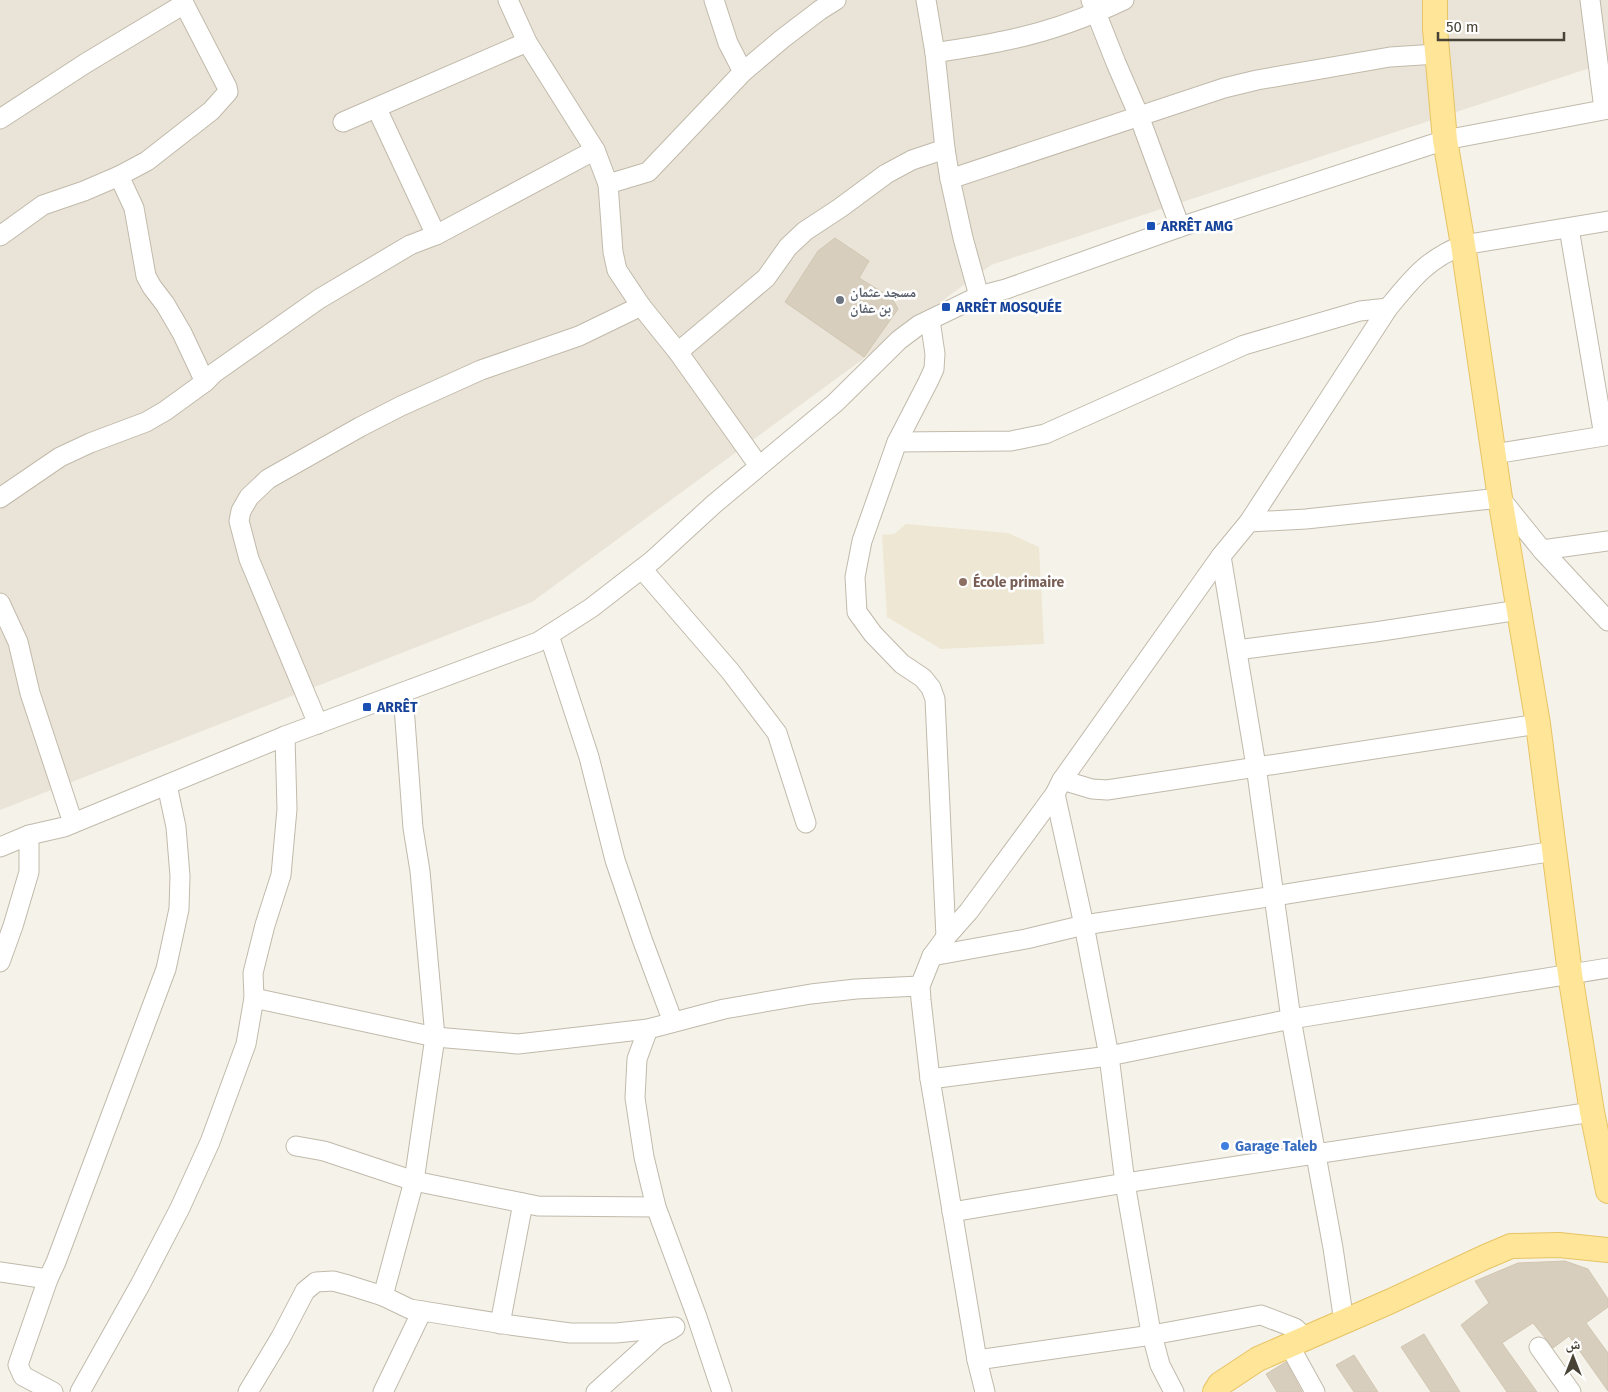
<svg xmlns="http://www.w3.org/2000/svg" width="1608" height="1392" font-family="'Fira Sans','Noto Naskh Arabic',sans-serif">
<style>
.residential{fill:#e9e4d7}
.education{fill:#eee7d3}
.building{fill:#d7cebe;stroke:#d2c6b1}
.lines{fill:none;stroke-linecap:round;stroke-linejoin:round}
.minor-casing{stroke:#c1baab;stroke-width:21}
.major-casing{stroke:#e7c465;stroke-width:26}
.minor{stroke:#fff;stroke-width:19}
.major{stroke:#ffe598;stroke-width:24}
.transit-dot{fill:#1a4fb4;stroke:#fff;stroke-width:2}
.worship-dot{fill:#6b7280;stroke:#fff;stroke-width:2}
.education-dot{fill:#8d6e63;stroke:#fff;stroke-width:2}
.shop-dot{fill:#3f7fe0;stroke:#fff;stroke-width:2}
.labels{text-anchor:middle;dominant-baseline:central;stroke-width:5;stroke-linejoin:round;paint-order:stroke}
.transit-label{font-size:14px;font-weight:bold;fill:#164399;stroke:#fff;text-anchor:start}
.worship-label{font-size:14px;font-weight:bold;fill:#5b616d;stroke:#fff;text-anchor:start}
.education-label{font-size:14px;font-weight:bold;fill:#785e54;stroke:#fff;text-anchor:start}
.shop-label{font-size:14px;font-weight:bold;fill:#366cbe;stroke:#fff;text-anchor:start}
</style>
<rect width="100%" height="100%" fill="#f5f2e9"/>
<!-- residential -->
<path class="residential" d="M0,0H1608V62L991,265L532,602L0,810Z"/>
<!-- education -->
<path class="education" d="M906,524L1008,533L1039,547L1044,644L941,649L887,617L882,535L894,534Z"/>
<!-- building -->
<g class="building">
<path d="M835,238L869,261L859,278L892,298L898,309L864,357L785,302L818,251Z"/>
<path d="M1565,1261L1588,1269L1608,1299V1307L1586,1323L1608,1353V1391L1569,1336L1553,1348L1533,1323L1502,1343L1537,1392H1507L1461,1325L1489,1303L1475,1281L1518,1263Z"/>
<path d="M1424,1334L1460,1392H1431L1401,1347Z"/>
<path d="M1354,1355L1378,1392H1354L1336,1365Z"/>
<path d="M1286,1362L1302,1392H1277L1266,1374Z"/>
</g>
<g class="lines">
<!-- minor casing -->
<g class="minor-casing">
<g id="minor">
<path d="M508,0L527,42L595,150L608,184L613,252L617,270L641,306L678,352L759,466"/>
<path d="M714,0L728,43L743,72"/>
<path d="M926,0L935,53L945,149L950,179L963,238L979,296"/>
<path d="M1091,0L1116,63L1139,116L1180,227"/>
<path d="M1590,0L1604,109"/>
<path d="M935,53C958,49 981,46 1003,41C1045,33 1086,18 1124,0"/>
<path d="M377,109L436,235"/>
<path d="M0,119L86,63L184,4"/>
<path d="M343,122L527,42"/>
<path d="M119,176L134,208L146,276L152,287L165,304L182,333L205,382"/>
<path d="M950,179L1224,88L1257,80L1390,57L1437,54"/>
<path d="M608,184L648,172L743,72L782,39L820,10L836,0"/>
<path d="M0,236L43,205L84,191L119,176L147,161L211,111L228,92L227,87L182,0"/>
<path d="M930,320L935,354L934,369L928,382L897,442L862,541L855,577L857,612L873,634L902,664L923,678L931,688L935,699L946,937"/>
<path d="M678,352L766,278L788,247L805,231L840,208L886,174L912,160L945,149"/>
<path d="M897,442L1011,441L1045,434L1244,345L1360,311L1388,308"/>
<path d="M1494,454L1604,436L1569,228"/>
<path d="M0,498L60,457L90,443L146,422L165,411L205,382L214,373L319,299L410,245L436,235L595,150"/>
<path d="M1249,522L1306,519L1500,498L1542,550L1608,621"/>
<path d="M1542,550L1608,541"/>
<path d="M1221,556L1256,766L1291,1019L1333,1248L1344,1322"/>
<path d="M642,569L730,671L777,733L806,823"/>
<path d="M0,603L18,642L30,693L73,823"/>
<path d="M549,635L589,757L615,860L642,939L673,1022"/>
<path d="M1237,650L1375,632L1519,610"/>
<path d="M318,724L249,559L239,521L241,511L249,497L268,479L360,427L401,406L481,370L579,336L641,306"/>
<path d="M1062,780L1092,789L1107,790L1538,724"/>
<path d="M1055,794L1084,925L1109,1056L1125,1183L1150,1327L1160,1365L1174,1392"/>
<path d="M0,847L29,835L64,827L285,736L538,642L591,608L653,560L714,504L835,403L899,340L919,325L979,296L1006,289L1180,227L1445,140L1608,109"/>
<path d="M932,956L1026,939L1084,925L1274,896L1555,851"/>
<path d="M0,962L13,926L29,872V835"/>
<path d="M254,998L435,1037L518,1044L648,1029L724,1009L811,994L856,989L920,986"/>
<path d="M648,1029L637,1059L635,1098L644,1157L656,1207L697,1317L722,1392"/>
<path d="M930,1079L1109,1056L1291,1019L1608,968"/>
<path d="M296,1146L324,1151L414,1181L538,1206L656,1207"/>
<path d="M952,1212L1125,1183L1592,1112"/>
<path d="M0,1272L48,1279"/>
<path d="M383,1296L414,1181L435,1037L420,871L413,828L403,693"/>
<path d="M500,1324L523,1203"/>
<path d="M1289,1345L1315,1392"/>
<path d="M1539,1347L1571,1392"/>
<path d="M977,1360L1152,1335L1261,1315L1295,1328L1305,1338"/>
<path d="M53,1392L23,1376L18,1365L48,1279L56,1262L166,969L179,909L180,876L176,827L167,785"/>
<path d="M80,1392L140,1285L180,1208L210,1142L246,1044L254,998L253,973L265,925L281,875L287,809L285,736"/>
<path d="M248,1392L281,1337L305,1291L316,1282L333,1281L348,1285L383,1296L410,1309L510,1325L570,1333H616L675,1327"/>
<path d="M383,1392L422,1311"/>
<path d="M596,1392L658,1336L672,1329"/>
<path d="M985,1392L977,1360L930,1079L921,1000L920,986L932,956L946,937L969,911L1055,794L1062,780L1221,556L1249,522L1388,308C1412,279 1427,259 1463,245L1608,221"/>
</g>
</g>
<!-- major casing -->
<g class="major-casing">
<g id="major">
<path d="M1435,0V29L1445,140L1463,245L1500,498L1538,724L1570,974L1592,1112L1608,1191"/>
<path d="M1215,1392L1220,1384L1258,1359L1391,1301L1485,1257L1511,1246L1559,1245L1608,1250"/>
</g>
</g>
<!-- minor -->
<use href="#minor" class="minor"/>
<!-- major -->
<use href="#major" class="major"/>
</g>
<!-- markers -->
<g class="transit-dot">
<rect x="1146" y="221" width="10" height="10" rx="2.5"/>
<rect x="941" y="302" width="10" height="10" rx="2.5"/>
<rect x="362" y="702" width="10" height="10" rx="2.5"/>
</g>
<circle class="worship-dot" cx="840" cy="300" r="5"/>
<circle class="education-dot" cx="963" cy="582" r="5"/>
<circle class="shop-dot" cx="1225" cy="1146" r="5"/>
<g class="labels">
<!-- transit labels -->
<g class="transit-label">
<text x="1161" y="226">ARRÊT AMG</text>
<text x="956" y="307">ARRÊT MOSQUÉE</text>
<text x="377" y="707">ARRÊT</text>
</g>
<!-- worship labels -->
<g class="worship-label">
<text x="850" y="292">مسجد عثمان<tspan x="850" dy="16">بن عفان</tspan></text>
</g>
<!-- education labels -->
<g class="education-label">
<text x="973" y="582">École primaire</text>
</g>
<!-- shop labels -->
<g class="shop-label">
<text x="1235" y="1146">Garage Taleb</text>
</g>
</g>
<!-- north arrow -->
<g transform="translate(1573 1357)" stroke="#ffffff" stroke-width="4" paint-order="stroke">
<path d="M0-4L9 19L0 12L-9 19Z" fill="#494337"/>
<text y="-8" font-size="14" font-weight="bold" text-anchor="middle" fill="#494337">ش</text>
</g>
<!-- scale -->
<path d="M1438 32v8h126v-8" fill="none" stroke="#494337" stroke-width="2.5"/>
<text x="1446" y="32" font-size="15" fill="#494337" stroke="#ffffff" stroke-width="4" paint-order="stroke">50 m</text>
</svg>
